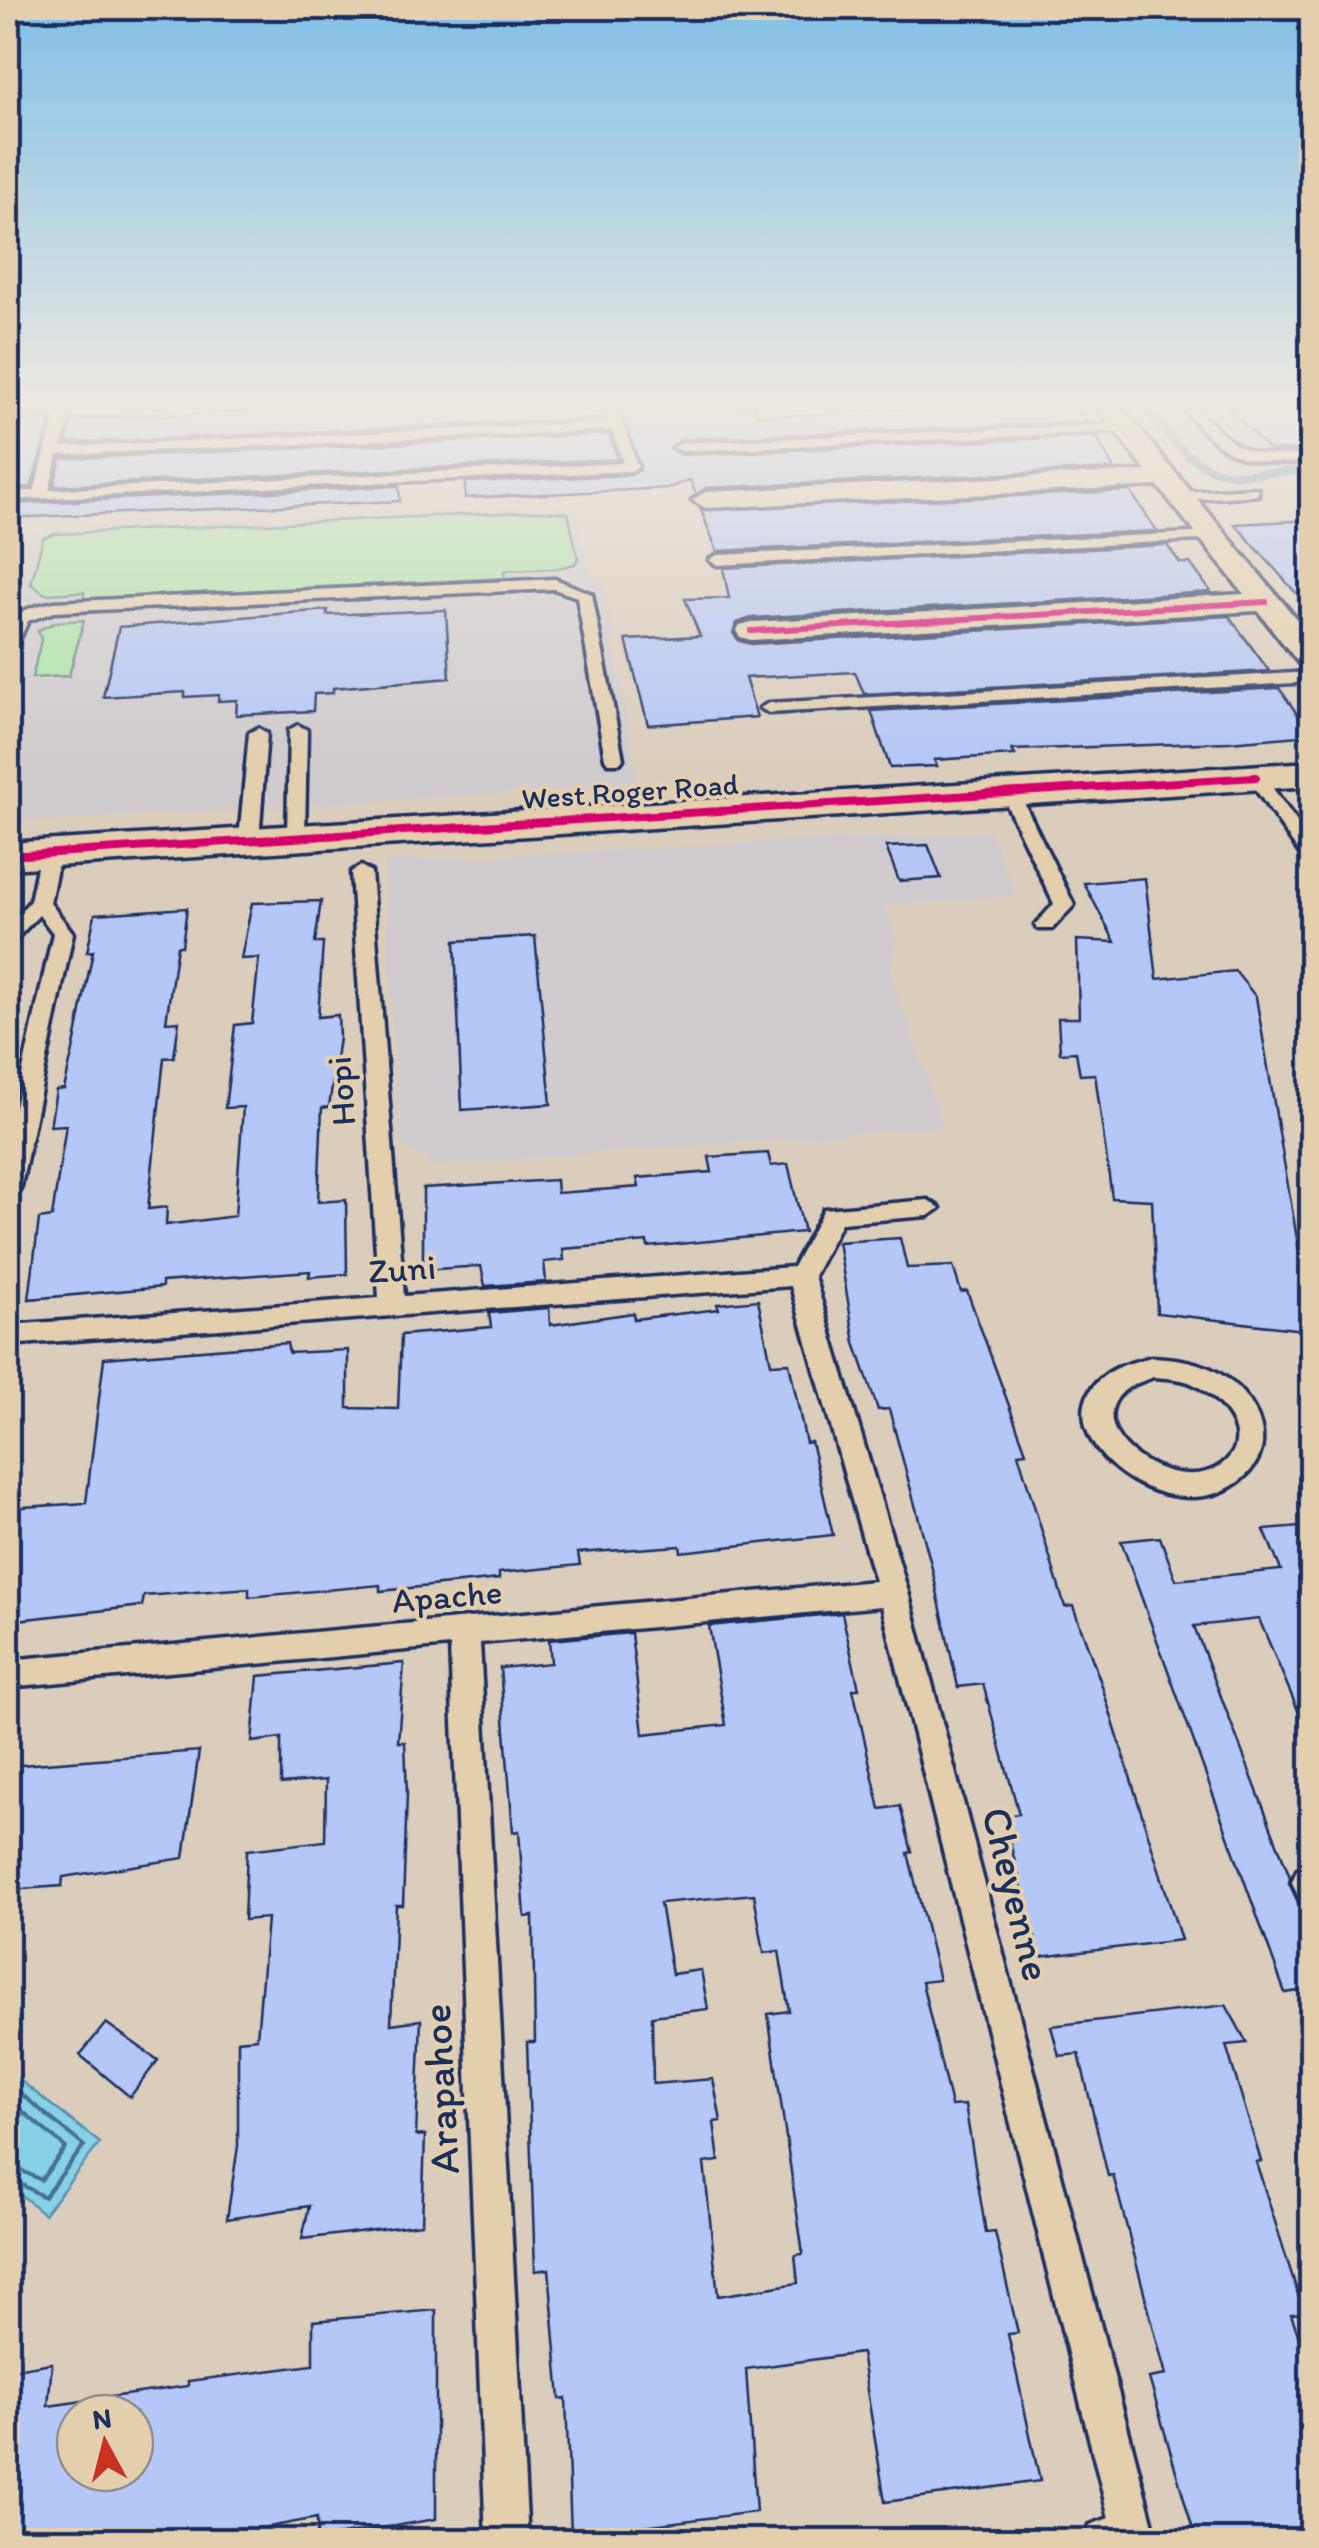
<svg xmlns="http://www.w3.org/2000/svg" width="1319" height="2548" font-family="Itim,sans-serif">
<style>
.built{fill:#cfcbce}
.green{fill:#ace4a8;stroke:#648a83;stroke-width:2.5}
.water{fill:#86d1e6;stroke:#5b90b0;stroke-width:2.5}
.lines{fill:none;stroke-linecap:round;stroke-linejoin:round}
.shore{stroke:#467094;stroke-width:4}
.stream{stroke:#5b90b0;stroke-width:8}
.building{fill:#b4c7f7;stroke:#1b2f5e;stroke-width:2.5;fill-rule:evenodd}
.lane-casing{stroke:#1b2f5e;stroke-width:7}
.street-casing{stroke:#1b2f5e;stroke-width:7}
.secondary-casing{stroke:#1b2f5e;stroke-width:7}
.lane{fill:#e3cfad;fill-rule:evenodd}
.street{fill:#e3cfad;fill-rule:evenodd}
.secondary{fill:#e3cfad;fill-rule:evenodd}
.cycleway-far1-casing{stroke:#e3cfad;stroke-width:10}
.cycleway-casing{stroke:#e3cfad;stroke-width:12}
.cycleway-far1{stroke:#d6006c;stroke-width:6}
.cycleway{stroke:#d6006c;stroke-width:8}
.labels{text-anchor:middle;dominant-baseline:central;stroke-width:8;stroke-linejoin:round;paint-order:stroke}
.far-street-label{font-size:30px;fill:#1b2f5e;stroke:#e3cfad}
.street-label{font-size:35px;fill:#1b2f5e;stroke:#e3cfad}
.near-street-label{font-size:42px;fill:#1b2f5e;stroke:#e3cfad}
</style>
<rect width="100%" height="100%" fill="#dacdbc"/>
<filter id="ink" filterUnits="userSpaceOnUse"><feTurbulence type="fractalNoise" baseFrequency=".01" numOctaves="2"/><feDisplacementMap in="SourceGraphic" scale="20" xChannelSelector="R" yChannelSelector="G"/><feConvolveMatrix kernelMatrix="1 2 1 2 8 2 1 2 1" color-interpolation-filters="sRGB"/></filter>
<g filter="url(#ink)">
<!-- built -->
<g class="built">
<path d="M1161,408H1311V474L1221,478Z"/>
<path d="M565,506L576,510L590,574H599L615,635L612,636L638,785L8,823V601L29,593L20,587L34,535L49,529Z"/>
<path d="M990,832L1016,895L884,905L896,940L890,974L943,1126L433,1165L398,1141L385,862Z"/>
</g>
<!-- green -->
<g class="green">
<path d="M541,511L568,513L578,558L575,564L554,569L504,571L505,578L84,599V592L45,594L31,584L43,538L54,534Z"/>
<path d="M84,620L69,676L32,678L41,640L38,630L56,622Z"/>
</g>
<!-- water -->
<path class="water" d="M8,2071L100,2143L44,2214L8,2184Z"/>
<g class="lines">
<!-- shore -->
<g class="shore">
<path d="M8,2083L84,2146L44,2197L8,2177"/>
<path d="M8,2099L66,2148L41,2180L8,2164"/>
</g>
<!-- stream -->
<path class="stream" d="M1146,408C1209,487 1216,476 1312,470"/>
</g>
<!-- building -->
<g class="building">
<path d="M316,408H601L604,418L66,443L73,420Z"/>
<path d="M621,408H756V415L774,416L930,408H1077L1087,422L681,439L670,448L681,455L1096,436L1114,469L706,488L696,494L690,480L668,488L465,498V482L631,475L640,470Z"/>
<path d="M1228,408H1312V450H1269Z"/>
<path d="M51,419L31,487L8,488V422Z"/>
<path d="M609,434L618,459L54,486L61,459Z"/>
<path d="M399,486L400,501L8,518V504Z"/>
<path d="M1130,491L1157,531L717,551L701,510Z"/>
<path d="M1312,520V611L1235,524Z"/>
<path d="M1167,545L1180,563H1190L1211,592L751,618L737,623L733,633L739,641L751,644L1229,616L1269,671L864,694L855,672L745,678L757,717L648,725L626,640L700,636L685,599L729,598L723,568Z"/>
<path d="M328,610L327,615L446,610L450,678L333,688V693L314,694L313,711L236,715L237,700L218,701L219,695L185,697V692L103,697L119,627Z"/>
<path d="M1279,688L1312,735L1229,742L1012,750L1015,755L934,760L937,766L890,768L871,711Z"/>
<path d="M928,845L941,878L899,881L886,847Z"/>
<path d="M1145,878L1157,979L1235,971L1256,997L1303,1274L1312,1275V1331L1157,1313L1152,1200L1112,1198L1095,1074L1080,1075L1076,1052L1060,1053L1058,1018H1079L1077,940L1115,942L1084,883Z"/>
<path d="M321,901L315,943H323L318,1017L338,1015L339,1038L329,1107L322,1108L318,1202L346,1200L347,1274L309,1277L310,1271L162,1282V1287L29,1299L39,1219L52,1217L66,1125L50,1126L56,1090L64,1089L74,1046L93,951L87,952L95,914L187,908L182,946H177L166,1022L179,1021L174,1057L164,1058L148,1209L167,1207L166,1225L235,1216L243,1107L225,1108L235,1025L252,1023L259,958L241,959L252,903Z"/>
<path d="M535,936L551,1104L462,1110L455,941Z"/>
<path d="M768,1153L771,1166L788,1164L804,1232L648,1247L647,1242L563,1249L564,1260L544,1262L546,1282L485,1286L481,1266L423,1270V1188L556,1180L557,1193L639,1187L637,1178L712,1172L709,1157Z"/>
<path d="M900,1238L907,1268L953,1266L961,1292L967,1291L1026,1452L1018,1453L1065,1607L1073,1606L1101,1683L1181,1940L1040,1957L1003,1816L1019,1814L983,1684L958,1687L931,1564L889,1409L878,1410L855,1343L838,1242Z"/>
<path d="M758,1300L771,1364L789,1363L806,1443L811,1442L833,1535L681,1552L680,1546L578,1553L580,1565L499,1573V1579L380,1591V1585L249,1597V1588L144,1596L142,1606L8,1621V1508L86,1503L104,1358L287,1343L289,1353L348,1350V1408L398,1409L401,1335L491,1327L489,1313L549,1308L550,1325L633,1313L634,1319L719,1309L717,1304Z"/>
<path d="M1312,1526V1743L1259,1619L1194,1626L1290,1877L1289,1883L1312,1932V1989L1285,1993L1121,1541L1160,1537L1176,1580L1281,1570L1264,1530Z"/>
<path d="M842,1613L859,1689H853L880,1809L900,1806L912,1852L908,1853L939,1980L922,1982L951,2106L965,2105L986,2233L995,2232L1018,2333L1008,2334L1040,2481L885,2502L861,2353L746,2369L756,2512L571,2535L566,2398L560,2399L549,2269L535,2271L527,2042H535L533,1916L525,1917L519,1831L513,1832L500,1668L551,1663L549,1640L631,1633L643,1734L726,1725L709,1626ZM754,1894L764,1953L779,1951L789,2011L768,2014L803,2254L795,2255L798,2283L718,2296L704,2163L719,2161L714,2122L721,2121L713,2079L653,2084L652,2016L708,2009L701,1970L672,1974L660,1903Z"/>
<path d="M404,1663L398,1742H405L407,1794L403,1905H396L391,2024L421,2020L416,2136L425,2135L422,2224L302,2239L309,2206L227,2219L238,2146V2040L257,2038L267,1918L244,1920L247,1850L325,1841L326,1780L281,1784V1738L252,1742L258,1676Z"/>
<path d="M199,1751L184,1858L63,1877L62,1886L8,1890V1766Z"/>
<path d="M1226,2005L1247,2043L1226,2045L1261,2161L1256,2162L1304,2313L1291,2314L1312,2374V2540H1196L1149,2378L1166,2375L1113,2175L1108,2176L1079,2054L1059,2056L1051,2026Z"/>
<path d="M106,2023L158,2060L130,2097L80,2055Z"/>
<path d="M436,2310V2519L317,2539V2518L198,2540H8V2370L52,2363L48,2406L188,2386V2381L313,2365V2321ZM75,2413H135V2473H75Z"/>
</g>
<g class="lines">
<!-- lane casing -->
<g class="lane-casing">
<g id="lane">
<path d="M8,408H165L158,412L70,416L61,447L609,422L604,408H617L638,467L631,471L8,500V492L34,491L56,416L8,413ZM612,430L623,463L49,490L58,455Z"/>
<path d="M1184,408H1197C1240,455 1248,457 1312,454V462C1249,465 1222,460 1184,408Z"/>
<path d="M1131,424L1133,427L1126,431L681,451L674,447L681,443Z"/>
<path d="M1253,488L1258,489V495L1183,500L1176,496L1183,492Z"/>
<path d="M1214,532L1219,533V539L717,565L709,560L717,555Z"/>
<path d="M555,579L592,594L623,759L620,763H608L605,759L577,597L554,589L54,612L28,621L16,647L8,652C8,612 17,611 54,602Z"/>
<path d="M1312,672V682L769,713L760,708L769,703Z"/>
<path d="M298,725L307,730L305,837L296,843L287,837L289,730Z"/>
<path d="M258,728L267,733L259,840L249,846L239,840L249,733Z"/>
<path d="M1256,772L1262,773L1312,843V863L1305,861L1247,777Z"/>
<path d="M1010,787L1019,793L1074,905L1052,929H1038L1035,925L1054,904L1001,793Z"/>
<path d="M50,847L60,853L50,903L73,933L20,1191L8,1199V1139L53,933L39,915L15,940L8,942V925L30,901L40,853Z"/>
<path d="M361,866L371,872L404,1296L793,1267L824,1209L928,1200L940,1208L928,1216L841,1223L814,1276L908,1592L1157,2540H1084L1090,2525L1109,2518L882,1606L480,1643L528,2540H486L450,1646L8,1687V1660L875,1581L791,1286L8,1345V1325L379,1298L351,872Z"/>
<path d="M1151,1357C1171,1358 1192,1360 1211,1369C1251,1388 1285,1442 1243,1478C1169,1542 1028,1428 1108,1373C1119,1365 1138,1361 1151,1357ZM1153,1377C1165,1378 1179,1378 1191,1383C1220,1396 1258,1438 1221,1465C1173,1499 1076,1431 1125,1390C1132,1384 1144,1381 1153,1377Z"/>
<path d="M1309,1866L1312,1867V1905L1300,1901L1292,1882L1297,1870Z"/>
</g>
</g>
<!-- street casing -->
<g class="street-casing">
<path id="street" d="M1097,408H1122L1312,638V668L1301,666L1258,611L751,640L740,637L736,631L740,625L751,622L1244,594L1158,486L706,508L692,500L706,492L1146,471Z"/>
</g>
<!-- secondary casing -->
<g class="secondary-casing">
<path id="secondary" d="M1312,762V786L8,869V843Z"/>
</g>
<!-- lane -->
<use href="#lane" class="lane"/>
<!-- street -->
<use href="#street" class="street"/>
<!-- secondary -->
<use href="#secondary" class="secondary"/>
<!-- cycleway-far1 casing -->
<g class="cycleway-far1-casing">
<path id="cycleway-far1" d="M751,631L1266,602"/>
</g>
<!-- cycleway casing -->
<g class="cycleway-casing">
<path id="cycleway" d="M8,856L1256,777"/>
</g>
<!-- cycleway-far1 -->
<use href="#cycleway-far1" class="cycleway-far1"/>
<!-- cycleway -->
<use href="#cycleway" class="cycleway"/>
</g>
</g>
<!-- sky -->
<linearGradient id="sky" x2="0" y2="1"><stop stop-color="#81c0e7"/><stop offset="0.53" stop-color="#eee8e1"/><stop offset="1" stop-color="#eee8e1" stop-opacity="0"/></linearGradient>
<rect width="1319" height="764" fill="url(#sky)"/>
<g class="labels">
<!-- far-street labels -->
<g class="far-street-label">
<text transform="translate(630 791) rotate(-4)">West Roger Road</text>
</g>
<!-- street labels -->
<g class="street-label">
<text transform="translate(341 1091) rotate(-94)">Hopi</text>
<text transform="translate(402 1269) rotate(-4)">Zuni</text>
<text transform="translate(447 1596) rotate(-5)">Apache</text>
</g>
<!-- near-street labels -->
<g class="near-street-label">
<text transform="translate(1017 1894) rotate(76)">Cheyenne</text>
<text transform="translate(440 2089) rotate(-93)">Arapahoe</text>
</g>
</g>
<!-- margin -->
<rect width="1319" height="2548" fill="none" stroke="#e3cfad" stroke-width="40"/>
<rect x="20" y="20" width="1279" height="2508" fill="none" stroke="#1b2f5e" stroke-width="4" filter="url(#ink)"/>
<!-- north arrow -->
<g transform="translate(105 2443) rotate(353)"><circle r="48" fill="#e3cfad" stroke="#938f8d" stroke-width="2.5"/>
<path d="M0-8L18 38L0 25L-18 38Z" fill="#c8321e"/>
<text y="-15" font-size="28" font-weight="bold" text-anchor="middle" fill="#1b2f5e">N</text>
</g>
</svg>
